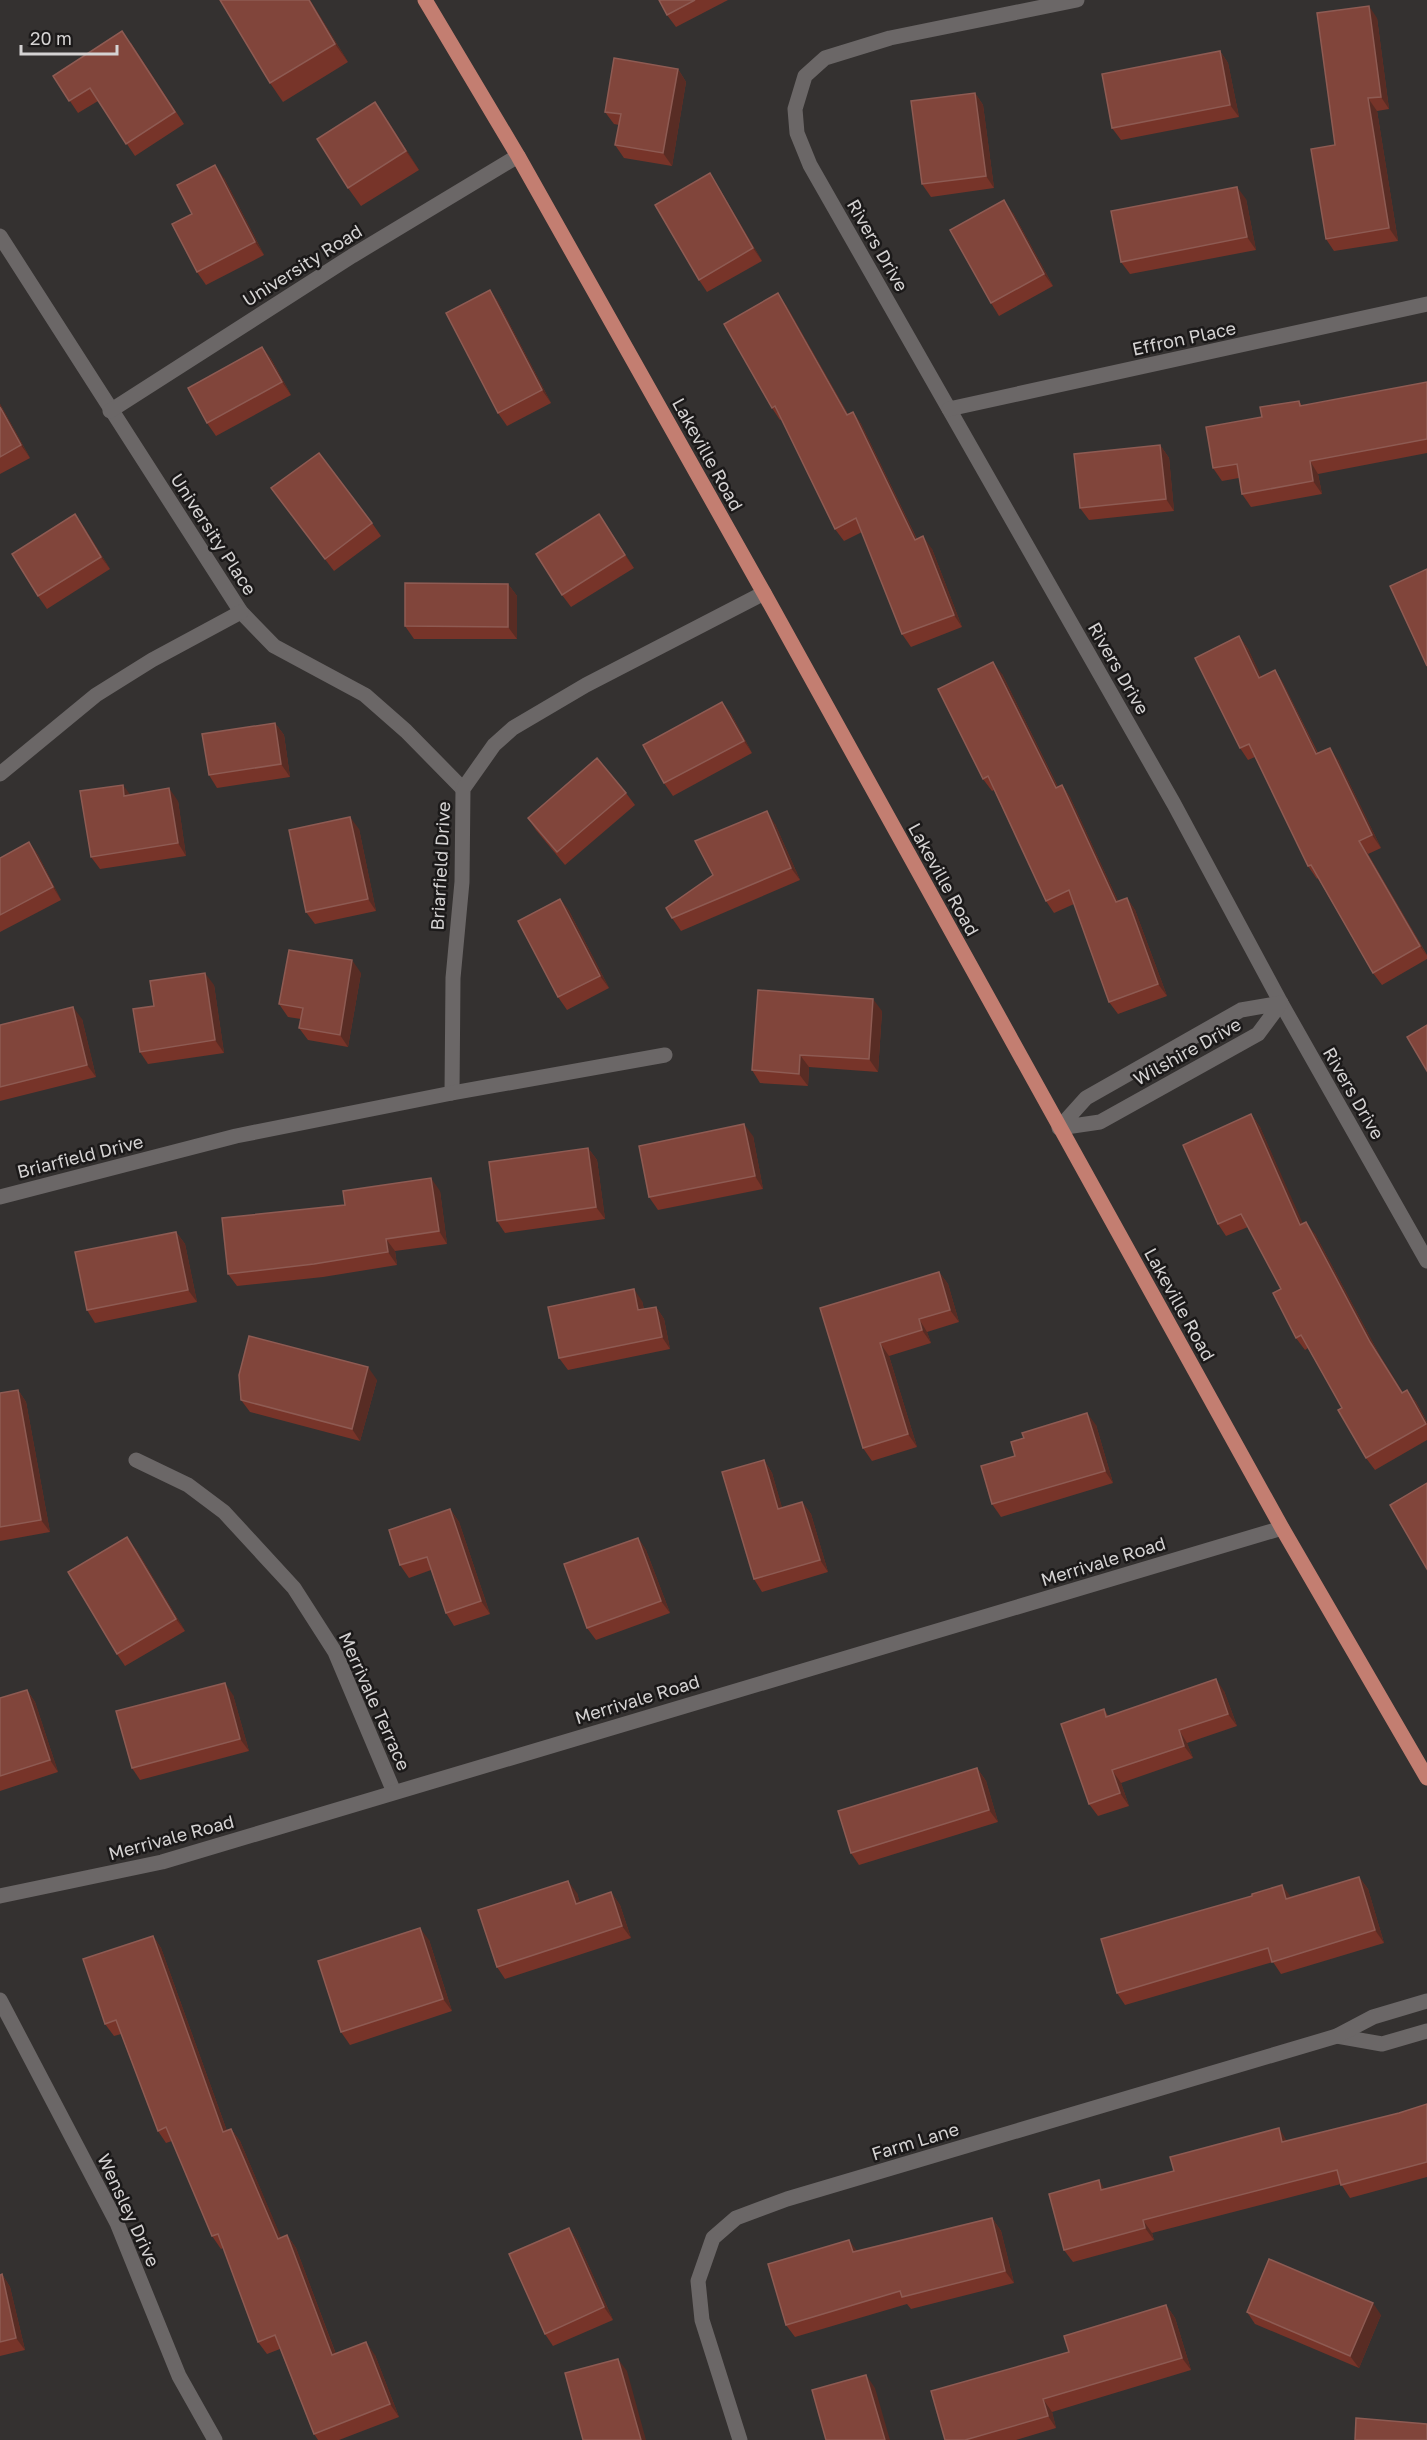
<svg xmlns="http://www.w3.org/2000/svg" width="1427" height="2440" font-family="'Golos Text',sans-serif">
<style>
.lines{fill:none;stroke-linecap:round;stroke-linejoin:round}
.minor{stroke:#6b6767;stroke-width:15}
.primary{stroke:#c37e71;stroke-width:15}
.wall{fill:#773429}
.shaded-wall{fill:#582c24}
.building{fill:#81453b;stroke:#8e5b53;stroke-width:1.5}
.labels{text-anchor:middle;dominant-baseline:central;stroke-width:5;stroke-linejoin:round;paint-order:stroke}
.street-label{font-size:18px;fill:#d5d3d3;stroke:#1b1919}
</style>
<rect width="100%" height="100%" fill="#343130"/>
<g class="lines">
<!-- minor -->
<g class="minor">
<path d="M1077,0L890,38L825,58L805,76L795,109L797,133L810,165L1174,804L1281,1003L1427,1261"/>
<path d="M0,236L241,612L274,646L365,695L406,731L463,789"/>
<path d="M949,409L1427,304"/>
<path d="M110,411L352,256L518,156"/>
<path d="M0,774L96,695L152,660L241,612"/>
<path d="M1281,1003L1258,1034L1100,1122L1059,1128L1086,1098L1241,1010Z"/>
<path d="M452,1093L453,978L462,882L463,789L494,745L513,728L586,685L764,593"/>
<path d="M0,1197L236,1136L452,1093L665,1055"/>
<path d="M136,1460L188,1485L224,1512L294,1588L335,1652L394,1792"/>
<path d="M0,1896L162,1862L1282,1528"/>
<path d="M0,2000L117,2223L179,2376L215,2440"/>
<path d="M1337,2036L1382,2044L1427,2031"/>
<path d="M740,2440L702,2320L698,2281L713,2238L736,2218L787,2199L1337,2036L1373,2017L1427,2001"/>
</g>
<!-- primary -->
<path class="primary" d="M425,0L518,156L764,593L1282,1528L1427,1778"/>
</g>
<!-- wall -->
<g class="wall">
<path d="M220,0H310L348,62L283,102L270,83Z"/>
<path d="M659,0H728L676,27L667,15Z"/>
<path d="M1377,18L1389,109L1377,111L1398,241L1334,251L1326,239L1335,145Z"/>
<path d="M131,43L184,124L135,156L98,101L78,113L53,76Z"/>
<path d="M1220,51L1228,63L1239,117L1121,140L1112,128Z"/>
<path d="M678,69L686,82L672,166L624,158L615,145L619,125L614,124L605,112Z"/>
<path d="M975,93L983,105L994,188L931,197L922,184Z"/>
<path d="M388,121L419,170L361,206L348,188Z"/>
<path d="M224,178L264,255L206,285L197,272Z"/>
<path d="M718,186L762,261L707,292L699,280Z"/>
<path d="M1246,199L1256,250L1130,274L1121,262Z"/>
<path d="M1013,213L1053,286L999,316L991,303Z"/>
<path d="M490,290L498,302L551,403L507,426L498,413Z"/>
<path d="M786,305L848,414L853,412L861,424L917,539L932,549L962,627L911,647L902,634L862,532L844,541L835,529L782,419L780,420L772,408Z"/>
<path d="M262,347L271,359L291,395L216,436L207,423Z"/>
<path d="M1427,382V453L1318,474L1322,494L1251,507L1242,494L1239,478L1222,481L1213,468L1262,417L1299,401L1302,406Z"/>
<path d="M0,404L30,458L0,474Z"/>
<path d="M1160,445L1169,458L1174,511L1089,520L1080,508Z"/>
<path d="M271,488L372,523L381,536L334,571Z"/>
<path d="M599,514L634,568L571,607L562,595Z"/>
<path d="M84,527L110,569L47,609L38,596Z"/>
<path d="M508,584L517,596V639H414L405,626Z"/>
<path d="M1239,636L1248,649L1261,677L1275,670L1283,683L1318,753L1338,760L1381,848L1368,854L1427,955V959L1382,985L1373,973L1318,878L1317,879L1308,866L1255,757L1248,760L1240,748Z"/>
<path d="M1002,674L1058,787L1062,785L1070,797L1118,901L1127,898L1135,910L1167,996L1118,1014L1109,1002L1074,904L1054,913L1046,901L994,790L992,791L983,779Z"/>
<path d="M722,702L731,714L752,753L673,796L664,783Z"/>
<path d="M275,723L284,735L290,777L217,788L209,775Z"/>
<path d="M626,793L635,805L565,865L536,830L528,818Z"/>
<path d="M178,801L186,856L100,869L91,857Z"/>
<path d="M775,824L800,880L681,931L672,918L713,875Z"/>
<path d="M359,829L376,911L315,924L306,912Z"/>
<path d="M29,842L38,855L61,900L0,932V858Z"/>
<path d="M560,899L569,911L609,988L567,1010L558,997Z"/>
<path d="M361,973L348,1047L308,1040L299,1028L301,1019L288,1017L279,1004Z"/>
<path d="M214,985L224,1053L148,1064L140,1052L154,1006Z"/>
<path d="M882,1011L878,1072L809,1067L808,1086L760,1083L752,1070Z"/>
<path d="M82,1019L96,1077L0,1101V1025Z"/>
<path d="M1251,1114L1260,1127L1302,1224L1315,1234L1379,1354L1403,1393L1407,1390L1416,1402L1427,1422V1440L1375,1470L1366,1458L1342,1408L1308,1348L1305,1350L1296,1338L1281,1289L1248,1227L1226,1236L1218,1224Z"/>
<path d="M753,1136L763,1189L658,1210L649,1197Z"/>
<path d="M588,1148L597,1160L605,1219L505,1233L497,1221Z"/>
<path d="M440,1191L447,1244L395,1251L397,1265L323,1277L237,1286L228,1274L345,1205Z"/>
<path d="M176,1232L185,1244L197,1302L95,1323L87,1310Z"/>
<path d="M939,1272L948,1284L959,1322L927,1332L931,1343L889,1356L917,1447L872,1461L863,1448L820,1308Z"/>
<path d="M642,1301L644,1309L656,1307L664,1319L670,1349L568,1370L559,1358Z"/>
<path d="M377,1380L360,1441L250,1412L241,1400Z"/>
<path d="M18,1390L26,1402L50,1532L0,1541V1393Z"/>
<path d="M1096,1425L1113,1483L1001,1517L992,1504L1015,1456Z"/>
<path d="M764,1460L772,1473L782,1508L802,1502L811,1514L828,1572L762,1592L754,1579Z"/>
<path d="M450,1509L459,1522L490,1614L454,1626L446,1613L431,1570L409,1578L400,1565Z"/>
<path d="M638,1538L646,1550L670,1613L596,1640L587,1628Z"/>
<path d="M136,1549L185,1631L125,1666L117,1654Z"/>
<path d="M27,1690L35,1702L58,1772L0,1791V1698Z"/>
<path d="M1224,1691L1237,1726L1187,1743L1193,1758L1121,1783L1129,1806L1098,1816L1089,1804L1104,1709L1108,1716Z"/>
<path d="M233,1695L249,1751L140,1780L132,1768Z"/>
<path d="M977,1768L986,1781L998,1822L859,1865L851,1853Z"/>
<path d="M1359,1877L1368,1889L1384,1943L1281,1974L1273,1962L1125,2005L1117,1993Z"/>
<path d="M611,1892L620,1905L631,1938L505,1979L497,1967L577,1893L580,1903Z"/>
<path d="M153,1936L161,1948L227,2131L231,2129L240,2141L281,2238L287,2235L296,2248L336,2354L375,2355L399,2417L339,2440H318L314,2434L280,2349L267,2354L258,2342L223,2248L221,2249L212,2236L172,2141L166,2143L158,2131L121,2034L114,2036L105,2024Z"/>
<path d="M429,1940L452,2011L350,2045L341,2032Z"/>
<path d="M1427,2104V2177L1350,2198L1341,2184L1152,2233L1154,2240L1073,2262L1064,2250L1105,2189L1399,2113Z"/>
<path d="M992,2218L1001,2231L1014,2283L911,2309L907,2304L795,2337L786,2325L857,2251Z"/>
<path d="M569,2228L577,2240L613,2320L553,2346L545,2334Z"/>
<path d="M2,2274L10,2287L25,2350L0,2356V2275Z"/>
<path d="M1166,2305L1175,2318L1191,2370L1052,2412L1056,2428L1016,2440H945L1069,2352Z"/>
<path d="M1247,2312L1381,2315L1359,2368L1255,2324Z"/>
</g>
<!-- shaded-wall -->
<g class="shaded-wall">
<path d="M309,0H310L348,62L335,44Z"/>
<path d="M1369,6L1377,18L1389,109L1381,97Z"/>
<path d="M1220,51L1228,63L1239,117L1230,105Z"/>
<path d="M678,69L686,82L672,166L663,153Z"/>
<path d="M975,93L983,105L994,188L986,176Z"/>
<path d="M1368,98L1377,111L1398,241L1389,228Z"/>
<path d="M375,102L388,121L419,170L406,151Z"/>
<path d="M215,165L224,178L264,255L255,242Z"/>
<path d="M710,173L718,186L762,261L753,248Z"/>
<path d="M1237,187L1246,199L1256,250L1247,237Z"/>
<path d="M1004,200L1013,213L1053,286L1044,274Z"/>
<path d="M490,290L498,302L551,403L542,390Z"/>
<path d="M778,293L786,305L855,427L847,415Z"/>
<path d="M262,347L271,359L291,395L282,382Z"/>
<path d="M0,404L30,458L21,445L0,407Z"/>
<path d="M853,412L861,424L923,552L915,540Z"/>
<path d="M1160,445L1169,458L1174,511L1166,499Z"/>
<path d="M1310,461L1318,474L1322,494L1313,481Z"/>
<path d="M75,514L84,527L110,569L101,557Z"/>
<path d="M599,514L607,526L634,568L625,555Z"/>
<path d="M923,536L932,549L962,627L954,615Z"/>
<path d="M508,584L517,596V639L508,627Z"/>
<path d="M1239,636L1248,649L1268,690L1259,678Z"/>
<path d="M993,662L1002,674L1064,800L1056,788Z"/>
<path d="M1275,670L1283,683L1324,767L1316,754Z"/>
<path d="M722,702L731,714L752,753L744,741Z"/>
<path d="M275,723L284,735L290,777L281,764Z"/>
<path d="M1330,748L1338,760L1381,848L1372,835Z"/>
<path d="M123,785L132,797L124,796Z"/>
<path d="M1062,785L1070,797L1124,914L1116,902Z"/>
<path d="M169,788L178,801L186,856L178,843Z"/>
<path d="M767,811L775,824L800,880L791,868Z"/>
<path d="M350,817L359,829L376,911L368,899Z"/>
<path d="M1359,841L1368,854L1427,956L1420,946Z"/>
<path d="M29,842L38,855L61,900L53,887Z"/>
<path d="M1127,898L1135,910L1167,996L1158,984Z"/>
<path d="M560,899L569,911L609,988L600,976Z"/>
<path d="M352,960L361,973L348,1047L340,1035Z"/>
<path d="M205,973L214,985L224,1053L215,1040Z"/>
<path d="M873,999L882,1011L878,1072L869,1059Z"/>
<path d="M73,1007L82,1019L96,1077L87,1065Z"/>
<path d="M800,1055L809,1067L808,1086L799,1074Z"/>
<path d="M1251,1114L1260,1127L1309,1237L1300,1225Z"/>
<path d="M744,1124L753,1136L763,1189L755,1176Z"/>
<path d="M588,1148L597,1160L605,1219L596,1207Z"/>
<path d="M431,1178L440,1191L447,1244L439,1231Z"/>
<path d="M1306,1222L1315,1234L1379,1354L1411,1405L1370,1342Z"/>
<path d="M176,1232L185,1244L197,1302L188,1290Z"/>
<path d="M386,1239L395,1251L397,1265L388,1252Z"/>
<path d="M939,1272L948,1284L959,1322L950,1310Z"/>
<path d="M634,1289L642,1301L647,1322L638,1310Z"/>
<path d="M656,1307L664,1319L670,1349L662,1337Z"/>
<path d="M919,1319L927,1332L931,1343L922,1330Z"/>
<path d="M880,1343L889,1356L917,1447L908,1434Z"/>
<path d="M368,1367L377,1380L360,1441L352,1429Z"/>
<path d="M18,1390L26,1402L50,1532L41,1520Z"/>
<path d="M1407,1390L1416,1402L1427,1422V1425Z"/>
<path d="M1087,1413L1096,1425L1113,1483L1105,1471Z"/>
<path d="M764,1460L772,1473L786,1521L778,1509Z"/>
<path d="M802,1502L811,1514L828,1572L820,1560Z"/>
<path d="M450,1509L459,1522L490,1614L481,1601Z"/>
<path d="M127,1537L136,1549L185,1631L176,1619Z"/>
<path d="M638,1538L646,1550L670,1613L661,1601Z"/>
<path d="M1216,1679L1224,1691L1237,1726L1228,1714Z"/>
<path d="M225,1683L233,1695L249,1751L240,1739Z"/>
<path d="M27,1690L35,1702L58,1772L50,1760Z"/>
<path d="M1179,1730L1187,1743L1193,1758L1184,1746Z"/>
<path d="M977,1768L986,1781L998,1822L989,1810Z"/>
<path d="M1112,1770L1121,1783L1129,1806L1120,1793Z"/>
<path d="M1359,1877L1368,1889L1384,1943L1375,1930Z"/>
<path d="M568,1881L577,1893L584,1917L576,1904Z"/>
<path d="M1282,1885L1291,1897L1286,1899Z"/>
<path d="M611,1892L620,1905L631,1938L622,1926Z"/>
<path d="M420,1928L429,1940L452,2011L443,1999Z"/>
<path d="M153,1936L161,1948L232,2145L223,2132Z"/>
<path d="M1279,2128L1287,2141L1282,2142Z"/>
<path d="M231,2129L240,2141L287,2251L278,2239Z"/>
<path d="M1099,2180L1107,2193L1101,2190Z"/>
<path d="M992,2218L1001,2231L1014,2283L1005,2271Z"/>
<path d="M1143,2220L1152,2233L1154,2240L1145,2228Z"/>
<path d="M569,2228L577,2240L613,2320L604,2307Z"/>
<path d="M287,2235L296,2248L341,2368L332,2355Z"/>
<path d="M849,2240L858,2252H853Z"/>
<path d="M2,2274L10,2287L25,2350L16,2338Z"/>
<path d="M1373,2303L1381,2315L1359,2368L1350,2356Z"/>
<path d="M1166,2305L1175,2318L1191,2370L1182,2358Z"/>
<path d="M366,2342L375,2355L399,2417L390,2404Z"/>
<path d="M618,2359L627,2371L646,2440H641Z"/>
<path d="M866,2375L875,2388L890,2440H885Z"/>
<path d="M1043,2399L1052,2412L1056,2428L1048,2416Z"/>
</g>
<!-- building -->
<g class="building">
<path d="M220,0H309L335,44L270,83Z"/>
<path d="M659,0H695L667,15Z"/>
<path d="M1369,6L1381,97L1368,98L1389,228L1326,239L1311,149L1335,145L1317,13Z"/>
<path d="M122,31L175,112L126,144L90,88L69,101L53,76Z"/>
<path d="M1220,51L1230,105L1112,128L1102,74Z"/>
<path d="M614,58L678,69L663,153L615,145L621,114L605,112Z"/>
<path d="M975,93L986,176L922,184L911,101Z"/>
<path d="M375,102L406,151L348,188L317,139Z"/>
<path d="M215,165L255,242L197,272L172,224L192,214L177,185Z"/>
<path d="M710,173L753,248L699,280L655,205Z"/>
<path d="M1237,187L1247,237L1121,262L1111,211Z"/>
<path d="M1004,200L1044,274L991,303L950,230Z"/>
<path d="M490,290L542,390L498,413L446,313Z"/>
<path d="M778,293L847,415L853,412L915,540L923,536L954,615L902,634L856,518L835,529L775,406L772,408L724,324Z"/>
<path d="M262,347L282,382L207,423L188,388Z"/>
<path d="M1427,382V439L1310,461L1313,481L1242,494L1237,464L1213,468L1206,427L1262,417L1260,407L1299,401L1300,406Z"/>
<path d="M0,407L21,445L0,457Z"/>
<path d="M1160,445L1166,499L1080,508L1074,454Z"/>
<path d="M319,453L372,523L325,559L271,488Z"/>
<path d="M75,514L101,557L38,596L12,554Z"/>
<path d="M599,514L625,555L562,595L536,554Z"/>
<path d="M1427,569V666L1390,586Z"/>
<path d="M405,583L508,584V627L405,626Z"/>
<path d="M1239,636L1259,678L1275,670L1316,754L1330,748L1372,835L1359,841L1420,946L1373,973L1311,865L1308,866L1249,744L1240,748L1195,658Z"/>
<path d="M993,662L1056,788L1062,785L1116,902L1127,898L1158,984L1109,1002L1069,890L1046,901L988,776L983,779L938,689Z"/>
<path d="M722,702L744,741L664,783L643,745Z"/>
<path d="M275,723L281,764L209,775L202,734Z"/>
<path d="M597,758L626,793L557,852L528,818Z"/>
<path d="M123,785L124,796L169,788L178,843L91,857L80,791Z"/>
<path d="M767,811L791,868L672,918L666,908L713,875L695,841Z"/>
<path d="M350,817L368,899L306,912L289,830Z"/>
<path d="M29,842L53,887L0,915V858Z"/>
<path d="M560,899L600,976L558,997L518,921Z"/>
<path d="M289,950L352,960L340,1035L299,1028L303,1008L279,1004Z"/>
<path d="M205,973L215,1040L140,1052L133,1009L154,1006L150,981Z"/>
<path d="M758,990L873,999L869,1059L800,1055L799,1074L752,1070Z"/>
<path d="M73,1007L87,1065L0,1087V1025Z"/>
<path d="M1427,1025V1071L1407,1037Z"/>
<path d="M1251,1114L1300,1225L1306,1222L1370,1342L1402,1393L1407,1390L1426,1424L1366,1458L1338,1410L1342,1408L1301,1335L1296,1338L1273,1293L1281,1289L1241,1214L1218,1224L1183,1145Z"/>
<path d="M744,1124L755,1176L649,1197L639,1146Z"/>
<path d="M588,1148L596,1207L497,1221L489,1162Z"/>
<path d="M431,1178L439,1231L386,1239L388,1252L314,1264L228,1274L222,1218L345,1205L343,1191Z"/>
<path d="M176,1232L188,1290L87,1310L75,1252Z"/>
<path d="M939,1272L950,1310L919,1319L922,1330L880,1343L908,1434L863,1448L820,1308Z"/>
<path d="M634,1289L638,1310L656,1307L662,1337L559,1358L548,1307Z"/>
<path d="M249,1336L368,1367L352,1429L241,1400L239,1375Z"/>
<path d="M18,1390L41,1520L0,1527V1393Z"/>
<path d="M1087,1413L1105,1471L992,1504L981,1466L1015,1456L1011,1442L1024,1438L1022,1433Z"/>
<path d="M764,1460L778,1509L802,1502L820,1560L754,1579L722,1472Z"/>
<path d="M1427,1483V1569L1390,1505Z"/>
<path d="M450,1509L481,1601L446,1613L427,1557L400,1565L389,1530Z"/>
<path d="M127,1537L176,1619L117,1654L68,1572Z"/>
<path d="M638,1538L661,1601L587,1628L564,1564Z"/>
<path d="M1216,1679L1228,1714L1179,1730L1184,1746L1112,1770L1120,1793L1089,1804L1061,1724L1104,1709L1106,1717Z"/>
<path d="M225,1683L240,1739L132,1768L116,1711Z"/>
<path d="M27,1690L50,1760L0,1776V1698Z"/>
<path d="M977,1768L989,1810L851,1853L838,1811Z"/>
<path d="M1359,1877L1375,1930L1272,1962L1268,1948L1117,1993L1101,1939L1252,1896V1894L1282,1885L1286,1899Z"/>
<path d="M568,1881L576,1904L611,1892L622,1926L497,1967L478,1910Z"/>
<path d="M420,1928L443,1999L341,2032L318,1961Z"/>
<path d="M153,1936L223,2132L231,2129L278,2239L287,2235L332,2355L366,2342L390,2404L314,2434L275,2335L258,2342L218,2234L212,2236L166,2127L158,2131L116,2020L105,2024L83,1959Z"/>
<path d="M1427,2104V2162L1341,2185L1337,2170L1143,2220L1145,2228L1064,2250L1049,2194L1099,2180L1101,2190L1174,2171L1170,2157L1279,2128L1282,2142L1399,2113Z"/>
<path d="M992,2218L1005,2271L902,2297L900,2291L786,2325L768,2264L849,2240L853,2252Z"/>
<path d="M569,2228L604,2307L545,2334L509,2254Z"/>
<path d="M1269,2259L1373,2303L1350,2356L1247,2312Z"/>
<path d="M2,2274L16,2338L0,2342V2275Z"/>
<path d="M1166,2305L1182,2358L1043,2399L1048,2416L965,2440H945L931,2391L1069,2352L1064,2336Z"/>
<path d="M618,2359L641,2440H583L565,2373Z"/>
<path d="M866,2375L885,2440H826L812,2390Z"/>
<path d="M1356,2418L1427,2424V2440H1355Z"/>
</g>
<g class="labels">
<!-- street labels -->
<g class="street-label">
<text transform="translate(878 245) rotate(60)">Rivers Drive</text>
<text transform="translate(302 265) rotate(-32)">University Road</text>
<text transform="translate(1184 338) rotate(-12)">Effron Place</text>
<text transform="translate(708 454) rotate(61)">Lakeville Road</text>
<text transform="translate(214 534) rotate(57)">University Place</text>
<text transform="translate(1119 668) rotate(60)">Rivers Drive</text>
<text transform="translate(440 866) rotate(-87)">Briarfield Drive</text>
<text transform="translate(944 879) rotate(61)">Lakeville Road</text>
<text transform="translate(1187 1051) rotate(-29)">Wilshire Drive</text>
<text transform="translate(1354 1093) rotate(60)">Rivers Drive</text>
<text transform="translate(80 1156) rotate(-14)">Briarfield Drive</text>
<text transform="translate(1180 1304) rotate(61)">Lakeville Road</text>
<text transform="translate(1103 1561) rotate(-17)">Merrivale Road</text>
<text transform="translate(637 1699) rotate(-17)">Merrivale Road</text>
<text transform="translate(375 1701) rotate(66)">Merrivale Terrace</text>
<text transform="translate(171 1837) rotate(-15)">Merrivale Road</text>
<text transform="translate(915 2141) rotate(-17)">Farm Lane</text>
<text transform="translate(129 2210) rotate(65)">Wensley Drive</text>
</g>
</g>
<!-- scale -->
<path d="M21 45v9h96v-9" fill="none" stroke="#d5d3d3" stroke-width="3"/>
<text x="30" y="45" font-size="18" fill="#d5d3d3" stroke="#1b1919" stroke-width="4.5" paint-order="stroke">20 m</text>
</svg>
